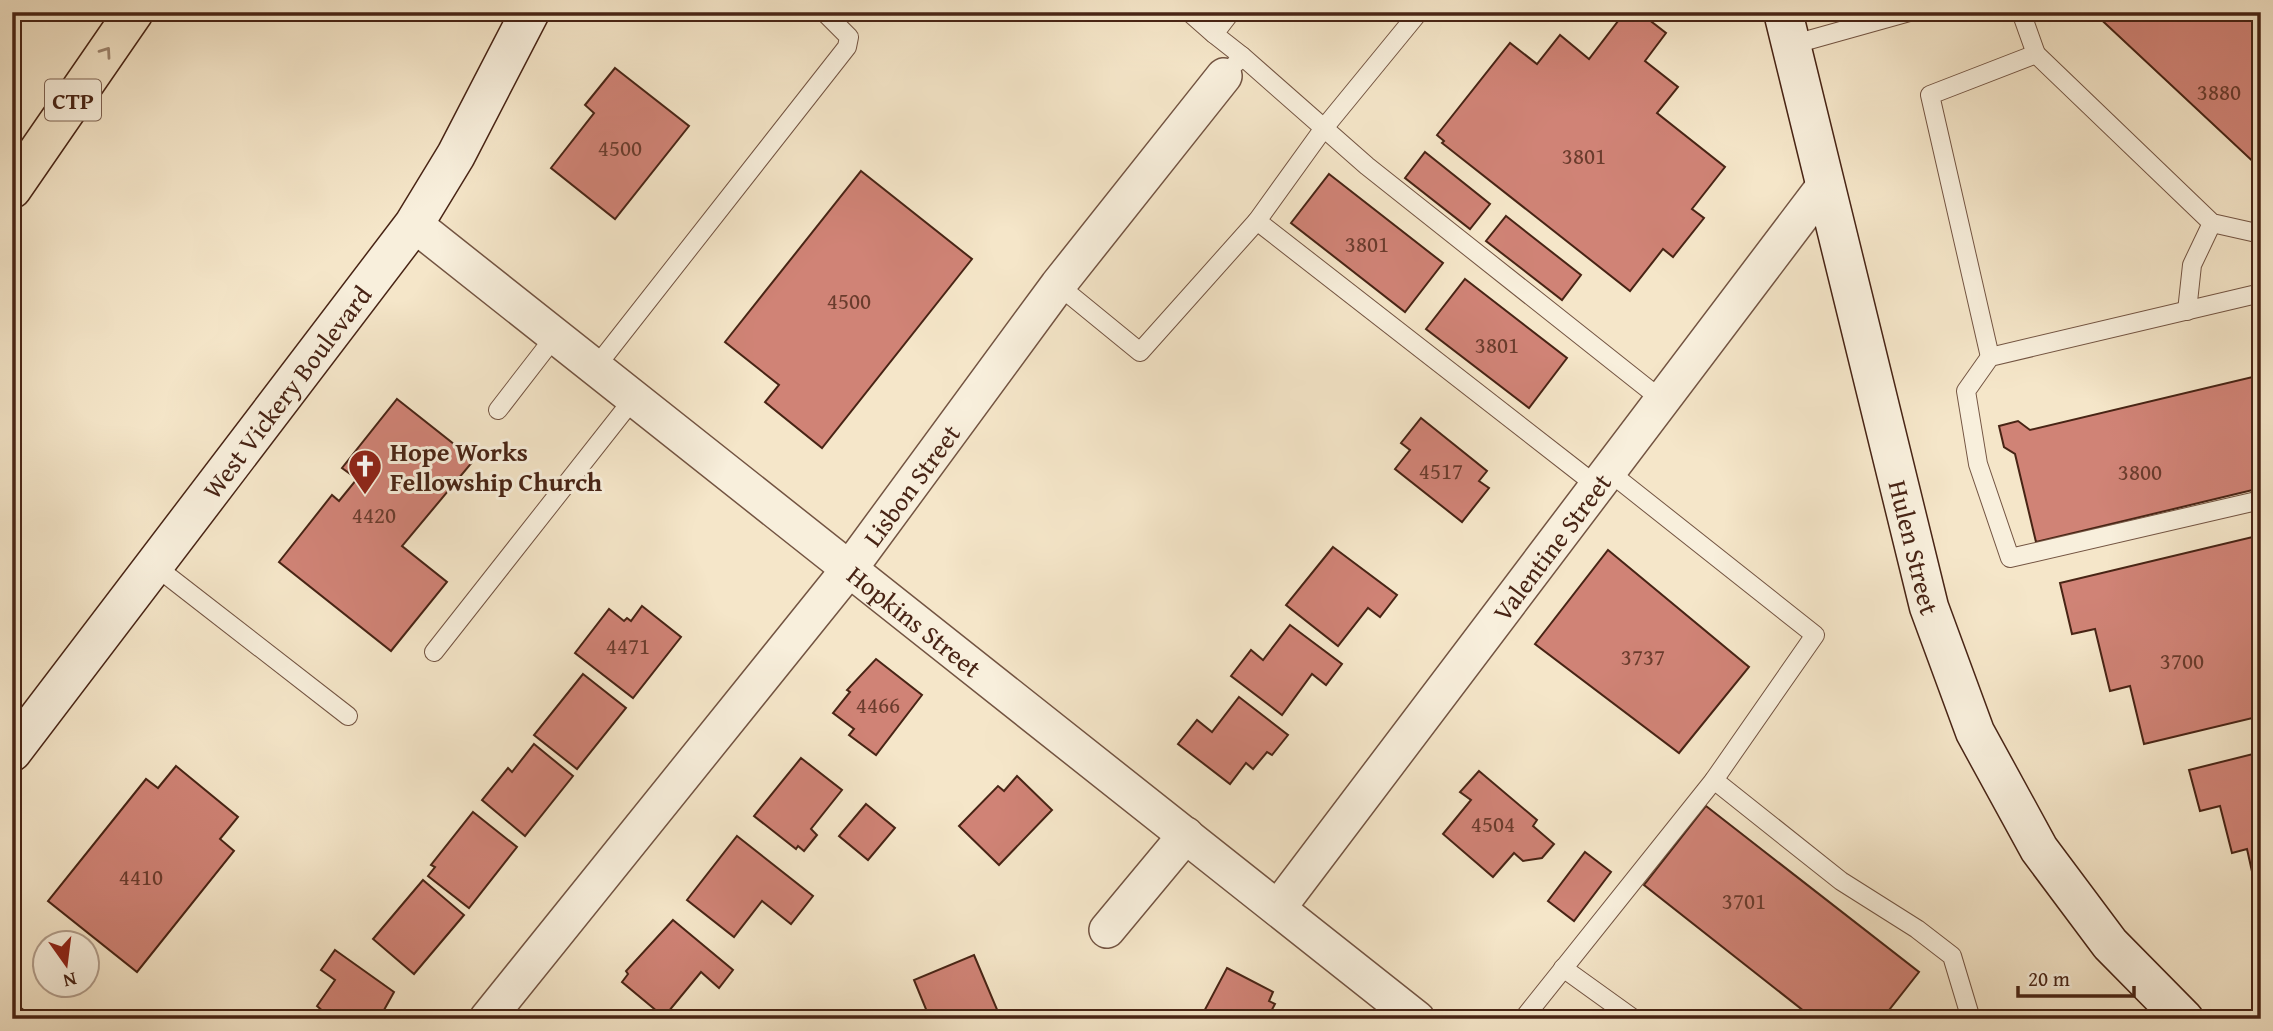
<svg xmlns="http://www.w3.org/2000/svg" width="2273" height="1031" font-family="'Gentium Book Plus',serif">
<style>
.building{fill:#d08376;stroke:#482415;stroke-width:2}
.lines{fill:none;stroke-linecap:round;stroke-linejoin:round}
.service-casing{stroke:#735442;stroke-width:20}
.minor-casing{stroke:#735442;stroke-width:38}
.secondary-casing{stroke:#482415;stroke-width:41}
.motorway-casing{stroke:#482415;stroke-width:41}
.service{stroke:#f8efdc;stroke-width:18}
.minor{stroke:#f8efdc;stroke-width:35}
.secondary{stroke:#f8efdc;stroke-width:38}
.motorway{stroke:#f5e6c9;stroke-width:38}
.oneway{stroke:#9e856f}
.labels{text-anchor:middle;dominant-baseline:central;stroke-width:6;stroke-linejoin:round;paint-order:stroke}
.number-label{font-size:23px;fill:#6a3c2d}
.shield{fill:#f8efdc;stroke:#7d6151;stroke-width:2}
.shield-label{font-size:24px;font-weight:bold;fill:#482415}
.street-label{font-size:26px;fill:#482415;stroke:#f8efdc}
.poi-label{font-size:26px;font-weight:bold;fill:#482415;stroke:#f8efdc;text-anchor:start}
</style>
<rect width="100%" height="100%" fill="#f5e6c9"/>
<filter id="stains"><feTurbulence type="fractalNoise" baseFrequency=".00286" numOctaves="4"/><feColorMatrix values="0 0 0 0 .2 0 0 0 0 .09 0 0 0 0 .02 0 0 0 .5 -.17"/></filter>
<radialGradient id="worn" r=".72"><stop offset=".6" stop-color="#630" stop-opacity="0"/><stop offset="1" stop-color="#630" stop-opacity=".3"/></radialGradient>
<!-- building -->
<g class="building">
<path d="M1625,12H1639L1666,33L1645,61L1678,87L1657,113L1725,167L1692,209L1704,218L1673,257L1663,249L1630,291L1442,143L1444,141L1437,135L1510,43L1537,64L1560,35L1589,59Z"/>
<path d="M2093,12H2261V169Z"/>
<path d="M615,68L689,126L615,219L551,168L594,113L585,105Z"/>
<path d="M1425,152L1490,204L1470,229L1405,178Z"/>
<path d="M861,171L972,259L822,448L765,402L779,385L725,342Z"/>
<path d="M1329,174L1443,263L1405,312L1291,223Z"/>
<path d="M1506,216L1581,275L1562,300L1486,241Z"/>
<path d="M1465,279L1567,358L1529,408L1426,329Z"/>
<path d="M2261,375V488L2036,542L2015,454L2004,447L1999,426L2018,421L2030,430Z"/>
<path d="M397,399L474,460L402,546L447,582L391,651L279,562L332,495L339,501L357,479L342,468Z"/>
<path d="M1421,418L1487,471L1479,481L1489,488L1462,522L1395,469L1410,450L1401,443Z"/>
<path d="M2261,535V716L2144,744L2130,686L2110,691L2095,629L2072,634L2060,583Z"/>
<path d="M1333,547L1397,595L1380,617L1368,608L1338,646L1286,605Z"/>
<path d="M1608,550L1749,667L1679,753L1535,644Z"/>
<path d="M642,606L681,637L633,698L575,653L609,609L624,621L627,618L631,621Z"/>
<path d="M1290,625L1342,664L1326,685L1312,674L1282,715L1231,676L1251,650L1263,660Z"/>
<path d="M876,659L922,695L876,755L849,735L854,729L833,713L850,692L847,690Z"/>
<path d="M583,674L626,708L577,769L534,735Z"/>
<path d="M1239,697L1288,735L1272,755L1267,752L1253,769L1246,763L1230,784L1178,744L1197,720L1212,732Z"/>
<path d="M534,744L573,776L525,836L482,800L508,768L512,772Z"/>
<path d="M2261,752V884L2255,885L2247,849L2232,853L2220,806L2200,811L2189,770Z"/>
<path d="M801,758L842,790L811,829L817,835L804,851L798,846L796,849L754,816Z"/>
<path d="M176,766L238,817L220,839L234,851L137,972L48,901L146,779L158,788Z"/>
<path d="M1479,771L1537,820L1533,826L1554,844L1542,858L1523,861L1514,853L1493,877L1443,834L1471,800L1460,792Z"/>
<path d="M1017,776L1052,810L999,865L959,826L998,786L1004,791Z"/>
<path d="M866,804L895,828L868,860L839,836Z"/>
<path d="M1706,806L1919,972L1882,1019H1814L1644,885Z"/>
<path d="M473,812L517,847L469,908L428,876L435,867L431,865Z"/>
<path d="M737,836L813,896L791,924L762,901L734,937L687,900Z"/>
<path d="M1585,852L1611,872L1574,921L1548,901Z"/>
<path d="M423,880L464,915L414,974L373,939Z"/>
<path d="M673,920L733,970L719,988L701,972L664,1017L622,982L628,974L626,971Z"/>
<path d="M335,950L394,992L379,1019H332L317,1006L335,980L321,970Z"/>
<path d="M974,955L1001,1019H930L914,980Z"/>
<path d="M1227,968L1273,992L1269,1001L1275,1004L1267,1019H1200Z"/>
<path d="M12,1001L35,1019H12Z"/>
</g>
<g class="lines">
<!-- service casing -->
<g class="service-casing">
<g id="service">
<path d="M1189,12L1214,34"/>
<path d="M1231,12L1214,34L1242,56L1236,63"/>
<path d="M1419,12L1324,128L1257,221L1597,486"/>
<path d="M1791,45L1909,12"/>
<path d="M2036,54L2212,223L2261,234"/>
<path d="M1242,56L1367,166L1662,400"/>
<path d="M1058,285L1140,352L1257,221"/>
<path d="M2261,293L1990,357L1966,391L1978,464L2010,558L2261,500"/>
<path d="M2187,311L2192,265L2212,223"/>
<path d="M1990,357L1930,95L2036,54L2021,12"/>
<path d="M595,368L847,47L849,37L824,12"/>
<path d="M498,410L556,335"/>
<path d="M155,566L348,716"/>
<path d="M434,652L634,398"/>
<path d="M1714,780L1841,881L1917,929L1952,956L1971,1019"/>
<path d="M1563,968L1634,1019"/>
<path d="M1523,1019L1714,780L1815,635L1608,471"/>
</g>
</g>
<!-- minor casing -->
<g class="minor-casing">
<g id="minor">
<path id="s1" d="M414,224L1417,1019"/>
<path id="s2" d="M1278,908L1825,185"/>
<path d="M1107,930L1186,835"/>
<path id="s3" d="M487,1019L850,568L1058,285L1224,76"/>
</g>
</g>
<!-- secondary casing -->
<g class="secondary-casing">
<g id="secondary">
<path id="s4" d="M1783,12L1929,607L1975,732L2039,849L2110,944L2184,1019"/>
<path id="s5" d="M12,752L414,224L456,155L530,12"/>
</g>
</g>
<!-- motorway casing -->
<g class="motorway-casing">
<path id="motorway" d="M12,189L134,12"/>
</g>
<!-- service -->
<use href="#service" class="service"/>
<!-- minor -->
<use href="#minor" class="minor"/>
<!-- secondary -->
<use href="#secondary" class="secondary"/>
<!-- motorway -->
<use href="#motorway" class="motorway"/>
</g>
<!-- one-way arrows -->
<defs><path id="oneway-chevron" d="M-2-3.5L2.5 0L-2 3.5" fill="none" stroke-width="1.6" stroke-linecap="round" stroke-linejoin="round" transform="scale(1.75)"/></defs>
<use class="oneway" href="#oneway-chevron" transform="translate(106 52) rotate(-55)"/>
<!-- icons -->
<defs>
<g id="church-pin" transform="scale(1.75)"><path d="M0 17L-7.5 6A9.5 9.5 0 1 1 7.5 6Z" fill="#8f2418" stroke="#f8efdc"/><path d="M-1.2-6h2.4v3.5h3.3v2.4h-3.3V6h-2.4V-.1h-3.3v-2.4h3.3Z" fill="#fff"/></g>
</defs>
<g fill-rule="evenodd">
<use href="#church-pin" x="365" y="466"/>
</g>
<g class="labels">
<!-- number labels -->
<g class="number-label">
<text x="2219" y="91">3880</text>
<text x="620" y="147">4500</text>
<text x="1584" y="155">3801</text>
<text x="1367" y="243">3801</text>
<text x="849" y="300">4500</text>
<text x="1497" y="344">3801</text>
<text x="1441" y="470">4517</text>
<text x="2140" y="471">3800</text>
<text x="374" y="514">4420</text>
<text x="628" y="645">4471</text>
<text x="1643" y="656">3737</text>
<text x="2182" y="660">3700</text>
<text x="878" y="704">4466</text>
<text x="1493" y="823">4504</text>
<text x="141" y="876">4410</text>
<text x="1744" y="900">3701</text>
</g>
<!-- shield labels -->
<rect class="shield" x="45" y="79.5" width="56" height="41" rx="5"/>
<g class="shield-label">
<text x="73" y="100">CTP</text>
</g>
<!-- street labels -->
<g class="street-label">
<text stroke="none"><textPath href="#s5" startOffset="453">West Vickery Boulevard</textPath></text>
<text stroke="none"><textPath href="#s3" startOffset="682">Lisbon Street</textPath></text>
<text stroke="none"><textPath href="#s2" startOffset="453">Valentine Street</textPath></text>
<text stroke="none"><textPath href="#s4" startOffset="551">Hulen Street</textPath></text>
<text stroke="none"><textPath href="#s1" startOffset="639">Hopkins Street</textPath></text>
</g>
<!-- poi labels -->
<g class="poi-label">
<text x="390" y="451">Hope Works<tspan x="390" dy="30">Fellowship Church</tspan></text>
</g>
</g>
<!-- margin -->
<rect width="2273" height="1031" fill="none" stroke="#f5e6c9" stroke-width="42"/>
<rect x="14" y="14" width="2245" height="1003" fill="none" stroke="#482415" stroke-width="3.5"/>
<rect x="21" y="21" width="2231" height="989" fill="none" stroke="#482415" stroke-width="2"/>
<!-- north arrow -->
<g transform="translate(66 964) rotate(166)"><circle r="33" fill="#f8efdc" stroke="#b29e8c" stroke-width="2"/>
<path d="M0-5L12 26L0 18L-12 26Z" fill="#8f2418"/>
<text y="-10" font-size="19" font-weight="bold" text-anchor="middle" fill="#482415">N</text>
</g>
<!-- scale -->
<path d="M2018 986v10h116v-10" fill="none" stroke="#482415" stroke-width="3.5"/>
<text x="2028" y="986" font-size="21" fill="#482415" stroke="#f8efdc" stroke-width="5" paint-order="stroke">20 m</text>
<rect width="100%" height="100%" filter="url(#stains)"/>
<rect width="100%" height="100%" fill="url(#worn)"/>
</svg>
